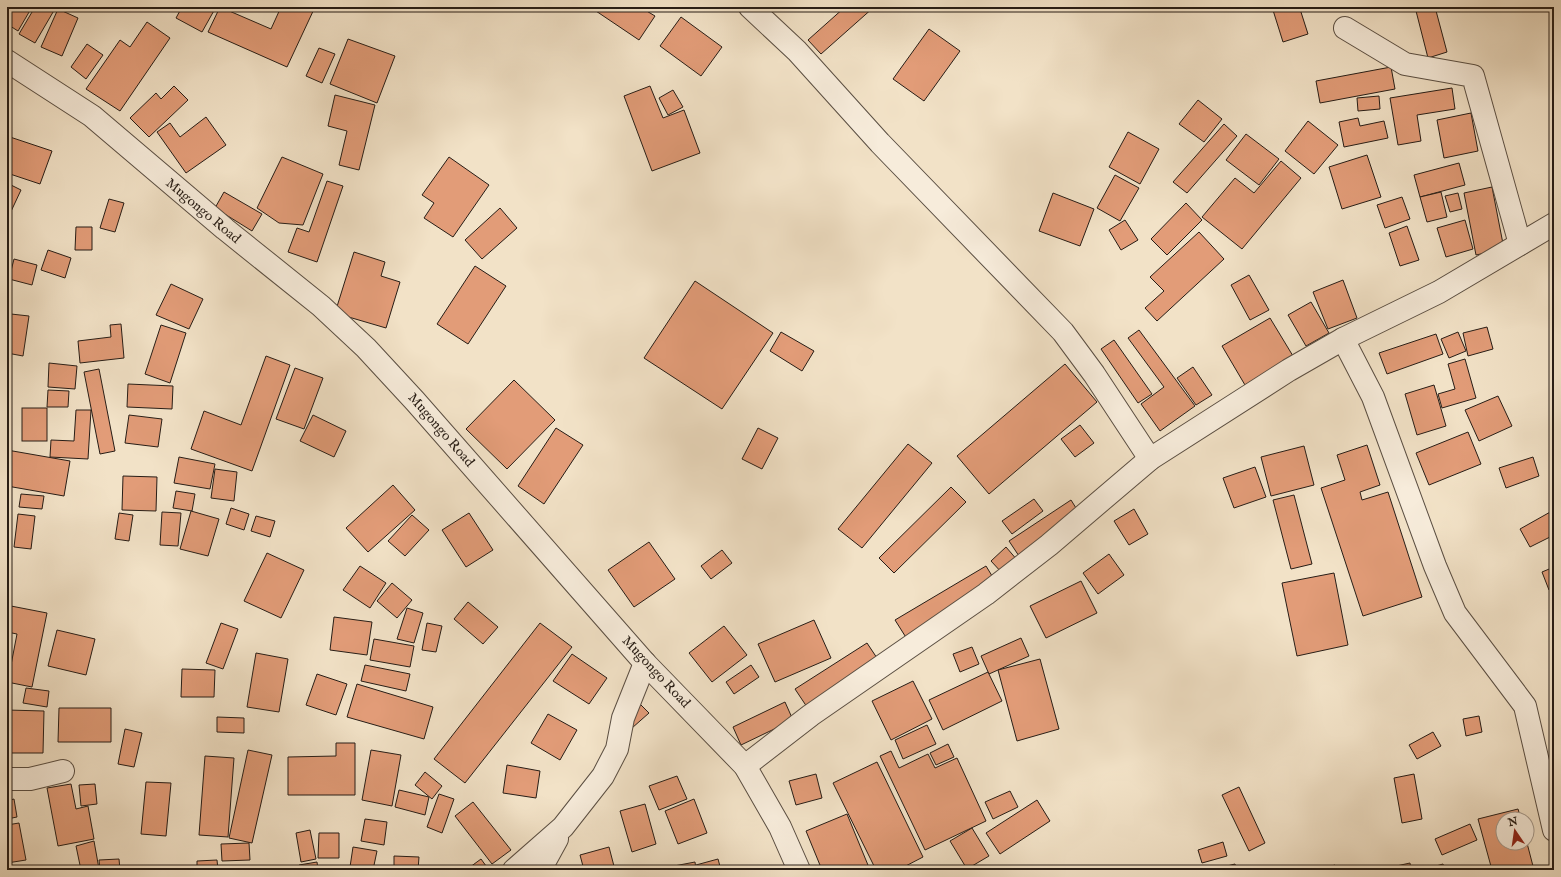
<svg xmlns="http://www.w3.org/2000/svg" width="1561" height="877" font-family="'IM FELL English',serif">
<style>
.building{fill:#e29c78;stroke:#271d16}
.lines{fill:none;stroke-linecap:round;stroke-linejoin:round}
.minor-casing{stroke:#5a4e42;stroke-width:24}
.minor{stroke:#f7ecdb;stroke-width:22}
.labels{text-anchor:middle;dominant-baseline:central;stroke-width:3.5;stroke-linejoin:round;paint-order:stroke}
.street-label{font-size:14px;fill:#271d16;stroke:#f7ecdb}
</style>
<rect width="100%" height="100%" fill="#f2e2c7"/>
<filter id="stains"><feTurbulence type="fractalNoise" baseFrequency=".005" numOctaves="4"/><feColorMatrix values="0 0 0 0 .2 0 0 0 0 .09 0 0 0 0 .02 0 0 0 .5 -.17"/></filter>
<radialGradient id="worn" r=".72"><stop offset=".6" stop-color="#630" stop-opacity="0"/><stop offset="1" stop-color="#630" stop-opacity=".3"/></radialGradient>
<!-- building -->
<g class="building">
<path d="M7,7H32L18,31L7,24Z"/>
<path d="M35,7H56L35,43L19,34Z"/>
<path d="M182,7H216L202,32L176,18Z"/>
<path d="M220,7L271,29L281,7H315L287,67L208,32Z"/>
<path d="M590,7H640L655,16L639,40Z"/>
<path d="M845,7H874L821,54L808,40Z"/>
<path d="M1272,7H1307L1300,9L1308,34L1283,42Z"/>
<path d="M1415,7H1435L1447,52L1428,58Z"/>
<path d="M58,9L78,18L62,56L41,47Z"/>
<path d="M681,17L722,47L701,76L660,46Z"/>
<path d="M147,22L170,38L120,111L86,89L120,40L130,47Z"/>
<path d="M929,29L960,51L924,101L893,79Z"/>
<path d="M348,39L395,56L377,103L330,84Z"/>
<path d="M87,44L103,55L86,79L71,67Z"/>
<path d="M319,48L335,54L322,83L306,76Z"/>
<path d="M1391,67L1395,89L1320,103L1316,81Z"/>
<path d="M174,86L188,100L149,137L130,118L156,93L161,99Z"/>
<path d="M650,86L663,118L684,110L700,153L652,171L624,96Z"/>
<path d="M1452,88L1455,109L1417,115L1421,141L1398,145L1390,98Z"/>
<path d="M673,90L683,107L668,115L659,98Z"/>
<path d="M335,95L375,105L359,170L339,165L347,131L328,126Z"/>
<path d="M1379,96L1380,109L1358,111L1357,98Z"/>
<path d="M1198,100L1222,119L1204,142L1179,124Z"/>
<path d="M1471,113L1478,151L1444,158L1437,120Z"/>
<path d="M206,117L226,145L186,173L157,132L170,123L180,137Z"/>
<path d="M1358,118L1360,126L1384,121L1388,138L1344,147L1339,122Z"/>
<path d="M1308,121L1338,145L1314,174L1285,151Z"/>
<path d="M1224,124L1237,136L1187,193L1173,182Z"/>
<path d="M1128,132L1159,149L1140,184L1109,167Z"/>
<path d="M1246,134L1279,159L1259,185L1226,160Z"/>
<path d="M7,136L52,151L40,184L7,173Z"/>
<path d="M1367,155L1381,197L1342,209L1329,167Z"/>
<path d="M282,157L323,174L303,225L279,223L257,208Z"/>
<path d="M449,157L489,185L453,237L424,218L434,203L422,195Z"/>
<path d="M1281,161L1301,178L1242,249L1202,217L1235,178L1254,193Z"/>
<path d="M1459,163L1465,185L1420,197L1414,175Z"/>
<path d="M1115,175L1139,188L1120,221L1097,208Z"/>
<path d="M327,181L343,186L317,262L288,252L297,228L309,232Z"/>
<path d="M7,183L21,190L7,220Z"/>
<path d="M1492,187L1504,249L1476,255L1464,193Z"/>
<path d="M224,192L262,214L252,231L215,208Z"/>
<path d="M1441,192L1447,217L1427,222L1420,197Z"/>
<path d="M1053,193L1094,209L1080,246L1039,231Z"/>
<path d="M1458,193L1462,209L1450,212L1445,196Z"/>
<path d="M1402,197L1410,219L1385,228L1377,205Z"/>
<path d="M109,199L124,203L115,232L100,228Z"/>
<path d="M1186,203L1202,220L1167,255L1151,239Z"/>
<path d="M500,208L517,228L482,259L465,240Z"/>
<path d="M1125,220L1138,240L1121,250L1109,230Z"/>
<path d="M1465,220L1473,249L1446,257L1437,228Z"/>
<path d="M1407,226L1419,260L1400,266L1389,233Z"/>
<path d="M76,227H92V250H75Z"/>
<path d="M1199,232L1224,259L1157,321L1145,308L1164,291L1150,277Z"/>
<path d="M48,250L71,258L65,278L41,270Z"/>
<path d="M354,252L385,262L381,276L400,282L386,328L335,313Z"/>
<path d="M14,259L37,265L32,285L9,279Z"/>
<path d="M475,266L506,286L468,344L437,324Z"/>
<path d="M1249,275L1269,310L1250,320L1231,285Z"/>
<path d="M1343,280L1357,318L1328,329L1313,292Z"/>
<path d="M695,281L773,333L722,409L644,358Z"/>
<path d="M171,284L203,299L189,329L156,315Z"/>
<path d="M1311,302L1329,333L1306,346L1288,315Z"/>
<path d="M11,314L29,316L23,356L7,353Z"/>
<path d="M1270,318L1293,356L1245,385L1222,346Z"/>
<path d="M121,324L124,358L80,363L78,341L111,337L110,325Z"/>
<path d="M161,325L186,333L170,383L145,374Z"/>
<path d="M1487,327L1493,349L1468,356L1463,333Z"/>
<path d="M1139,330L1195,406L1160,431L1141,404L1164,387L1128,338Z"/>
<path d="M781,332L814,351L802,371L770,351Z"/>
<path d="M1458,332L1466,351L1449,358L1441,339Z"/>
<path d="M1436,334L1443,354L1387,374L1379,353Z"/>
<path d="M1114,340L1152,394L1138,403L1101,349Z"/>
<path d="M266,356L290,365L252,471L191,449L204,411L241,425Z"/>
<path d="M1465,359L1476,398L1442,408L1438,394L1455,389L1448,364Z"/>
<path d="M49,363L77,366L75,389L48,387Z"/>
<path d="M1065,364L1097,402L989,494L957,456Z"/>
<path d="M1193,367L1212,395L1196,405L1177,378Z"/>
<path d="M295,368L323,378L304,429L276,419Z"/>
<path d="M99,369L115,451L100,454L84,372Z"/>
<path d="M514,380L555,420L507,469L466,429Z"/>
<path d="M128,384L173,386L172,409L127,407Z"/>
<path d="M1434,385L1446,426L1417,435L1405,394Z"/>
<path d="M48,390L69,391L68,407H47Z"/>
<path d="M1498,396L1512,426L1479,441L1465,410Z"/>
<rect x="22" y="408" width="25" height="33"/>
<path d="M76,410H91L88,459L50,457L51,440L74,441Z"/>
<path d="M129,415L162,419L158,447L125,443Z"/>
<path d="M313,415L346,431L334,457L300,441Z"/>
<path d="M1080,425L1094,443L1075,457L1061,439Z"/>
<path d="M556,428L583,445L544,504L518,486Z"/>
<path d="M758,428L778,438L762,469L742,459Z"/>
<path d="M1468,432L1481,464L1429,485L1416,453Z"/>
<path d="M1554,433V444L1550,435Z"/>
<path d="M908,444L932,463L862,548L838,529Z"/>
<path d="M1367,445L1380,485L1360,492L1362,500L1388,492L1422,597L1363,616L1321,488L1345,480L1337,455Z"/>
<path d="M1304,446L1314,485L1271,496L1261,457Z"/>
<path d="M7,450L70,461L64,496L7,486Z"/>
<path d="M179,457L215,464L210,489L174,483Z"/>
<path d="M1533,457L1539,476L1506,488L1499,468Z"/>
<path d="M1255,467L1266,497L1234,508L1223,478Z"/>
<path d="M215,469L237,472L234,501L211,498Z"/>
<path d="M123,476L157,477L156,511L122,510Z"/>
<path d="M393,485L415,510L368,552L346,528Z"/>
<path d="M951,487L966,502L894,573L879,558Z"/>
<path d="M176,491L195,494L192,511L173,508Z"/>
<path d="M21,494L44,496L42,509L19,507Z"/>
<path d="M1294,495L1312,564L1291,569L1273,500Z"/>
<path d="M1034,499L1043,511L1012,534L1002,521Z"/>
<path d="M1071,500L1081,516L1019,556L1009,541Z"/>
<path d="M231,508L249,514L244,530L226,524Z"/>
<path d="M1134,509L1148,534L1129,545L1114,521Z"/>
<path d="M191,511L219,519L208,556L180,549Z"/>
<path d="M1552,511L1554,515V535L1530,547L1520,529Z"/>
<path d="M162,512L181,513L178,546L160,545Z"/>
<path d="M119,513L133,515L129,541L115,539Z"/>
<path d="M469,513L493,550L466,567L442,530Z"/>
<path d="M18,514L35,516L31,549L14,547Z"/>
<path d="M412,515L429,530L405,556L388,541Z"/>
<path d="M256,516L275,521L270,537L251,531Z"/>
<path d="M649,542L675,579L634,607L608,570Z"/>
<path d="M1006,547L1018,561L1003,574L991,561Z"/>
<path d="M722,550L732,563L711,579L701,566Z"/>
<path d="M267,553L304,570L281,618L244,601Z"/>
<path d="M1109,554L1124,575L1098,594L1083,573Z"/>
<path d="M360,566L386,583L370,608L343,590Z"/>
<path d="M986,566L997,584L907,639L895,620Z"/>
<path d="M1554,567V588L1549,590L1542,572Z"/>
<path d="M1334,573L1348,645L1297,656L1282,583Z"/>
<path d="M1081,581L1097,613L1046,638L1030,606Z"/>
<path d="M392,583L412,600L397,618L377,601Z"/>
<path d="M468,602L498,627L483,644L454,619Z"/>
<path d="M11,606L47,613L32,687L7,682V665H11L17,634L7,632Z"/>
<path d="M407,608L423,613L414,643L397,639Z"/>
<path d="M334,617L372,622L367,655L330,650Z"/>
<path d="M814,620L831,658L775,682L758,644Z"/>
<path d="M221,623L238,629L223,669L206,663Z"/>
<path d="M427,623L442,626L436,652L422,650Z"/>
<path d="M540,623L572,647L465,783L434,759Z"/>
<path d="M724,626L747,655L712,682L689,653Z"/>
<path d="M57,630L95,639L86,675L48,666Z"/>
<path d="M1021,638L1029,656L989,674L981,656Z"/>
<path d="M374,639L414,646L410,667L370,660Z"/>
<path d="M867,643L879,661L807,707L795,689Z"/>
<path d="M972,647L979,664L960,672L953,654Z"/>
<path d="M256,653L288,659L279,712L247,707Z"/>
<path d="M572,654L607,678L589,704L553,681Z"/>
<path d="M1040,659L1059,729L1017,741L998,670Z"/>
<path d="M365,665L410,674L406,691L361,681Z"/>
<path d="M751,665L759,677L734,694L726,682Z"/>
<path d="M182,669L215,670L214,697H181Z"/>
<path d="M988,672L1002,701L943,730L929,700Z"/>
<path d="M317,674L347,684L336,715L306,705Z"/>
<path d="M913,681L932,719L891,740L872,701Z"/>
<path d="M357,684L433,707L424,739L347,717Z"/>
<path d="M26,688L49,691L47,707L23,703Z"/>
<path d="M636,700L649,713L632,728Z"/>
<path d="M785,702L793,720L741,745L733,727Z"/>
<path d="M59,708H111V742H58Z"/>
<path d="M7,710L44,711L43,753H7Z"/>
<path d="M548,714L577,730L560,760L531,743Z"/>
<path d="M1479,716L1482,732L1466,736L1463,719Z"/>
<path d="M217,717L244,718V733L217,732Z"/>
<path d="M927,725L936,744L903,759L895,740Z"/>
<path d="M125,729L142,733L134,767L118,764Z"/>
<path d="M1433,732L1441,746L1417,759L1409,745Z"/>
<path d="M336,743H355V795H288V757L336,756Z"/>
<path d="M948,744L954,757L936,765L930,753Z"/>
<path d="M248,750L272,755L252,843L229,838Z"/>
<path d="M371,750L401,755L392,806L362,800Z"/>
<path d="M891,751L899,768L928,754L935,768L957,758L986,821L925,850L880,756Z"/>
<path d="M205,756L234,758L228,837L199,835Z"/>
<path d="M877,762L923,857L898,870H876L833,783Z"/>
<path d="M507,765L540,771L536,798L503,793Z"/>
<path d="M425,772L442,786L432,799L415,785Z"/>
<path d="M816,774L822,798L796,805L789,781Z"/>
<path d="M1414,774L1422,819L1402,823L1394,778Z"/>
<path d="M677,776L687,799L659,810L649,786Z"/>
<path d="M146,782L171,783L166,836L141,834Z"/>
<path d="M71,784L76,809L88,806L94,839L58,846L47,788Z"/>
<path d="M95,784L97,804L81,806L79,785Z"/>
<path d="M1239,787L1265,843L1249,851L1222,795Z"/>
<path d="M399,790L429,797L425,815L395,807Z"/>
<path d="M1010,791L1018,807L993,819L985,802Z"/>
<path d="M439,794L454,799L442,833L427,827Z"/>
<path d="M14,799L17,817L7,819V801Z"/>
<path d="M694,799L707,833L678,844L665,811Z"/>
<path d="M1037,800L1050,821L1000,854L986,833Z"/>
<path d="M473,802L511,850L492,864L455,816Z"/>
<path d="M645,804L656,844L632,852L620,811Z"/>
<path d="M1518,809L1521,819H1503V843H1527L1534,870H1492L1478,819Z"/>
<path d="M847,814L870,870H822L806,831Z"/>
<path d="M365,819L387,822L384,845L361,841Z"/>
<path d="M19,823L26,860L7,863V825Z"/>
<path d="M1470,824L1477,840L1442,855L1435,839Z"/>
<path d="M972,828L989,856L967,869L950,841Z"/>
<path d="M310,830L316,859L301,862L296,833Z"/>
<path d="M319,833H339V858H318Z"/>
<path d="M94,841L99,869L81,870L76,846Z"/>
<path d="M1223,842L1227,856L1202,863L1198,850Z"/>
<path d="M249,843L250,860L222,861L221,844Z"/>
<path d="M353,847L377,851L373,870L350,867Z"/>
<path d="M609,847L615,870H584L580,855Z"/>
<path d="M394,856L419,857L418,870H394Z"/>
<path d="M119,859L120,870H100L99,860Z"/>
<path d="M481,859L489,870H466Z"/>
<path d="M718,859L721,870H698L696,865Z"/>
<path d="M217,860L218,870H197V861Z"/>
<path d="M317,862L318,870H300L299,865Z"/>
<path d="M695,862L696,870H653Z"/>
<path d="M1410,863L1411,870H1378Z"/>
<path d="M1235,864L1237,870H1211Z"/>
<path d="M1443,864L1445,870H1422Z"/>
<path d="M1335,865L1336,870H1316Z"/>
</g>
<g class="lines">
<!-- minor casing -->
<g class="minor-casing">
<g id="minor">
<path d="M750,7L797,51L880,143L1063,332L1094,374L1150,459"/>
<path d="M1345,28L1405,64L1473,76L1520,244"/>
<path d="M7,61L92,116L225,229L321,306L366,348L415,401L645,663L745,766L780,827L799,870"/>
<path d="M1343,339L1373,397L1435,566L1455,613L1525,706L1554,830"/>
<path d="M745,766L811,715L986,594L1049,545L1150,459L1289,370L1343,339L1439,292L1554,224"/>
<path d="M7,779H30L63,771"/>
<path d="M514,870L563,827L603,776L617,749L623,718L645,663"/>
<path d="M540,870L557,839"/>
</g>
</g>
<!-- minor -->
<use href="#minor" class="minor"/>
</g>
<g class="labels">
<!-- street labels -->
<g class="street-label">
<text transform="translate(203 211) rotate(40)">Mugongo Road</text>
<text transform="translate(441 430) rotate(49)">Mugongo Road</text>
<text transform="translate(656 672) rotate(47)">Mugongo Road</text>
</g>
</g>
<!-- margin -->
<rect width="1561" height="877" fill="none" stroke="#f2e2c7" stroke-width="24"/>
<rect x="8" y="8" width="1545" height="861" fill="none" stroke="#271d16" stroke-width="2"/>
<rect x="12" y="12" width="1537" height="853" fill="none" stroke="#271d16"/>
<!-- north arrow -->
<g transform="translate(1515 831) rotate(347)"><circle r="19" fill="#f7ecdb" stroke="#a4998c"/>
<path d="M0-3L7 15L0 10L-7 15Z" fill="#8f2418"/>
<text y="-6" font-size="11" font-weight="bold" text-anchor="middle" fill="#271d16">N</text>
</g>
<rect width="100%" height="100%" filter="url(#stains)"/>
<rect width="100%" height="100%" fill="url(#worn)"/>
</svg>
